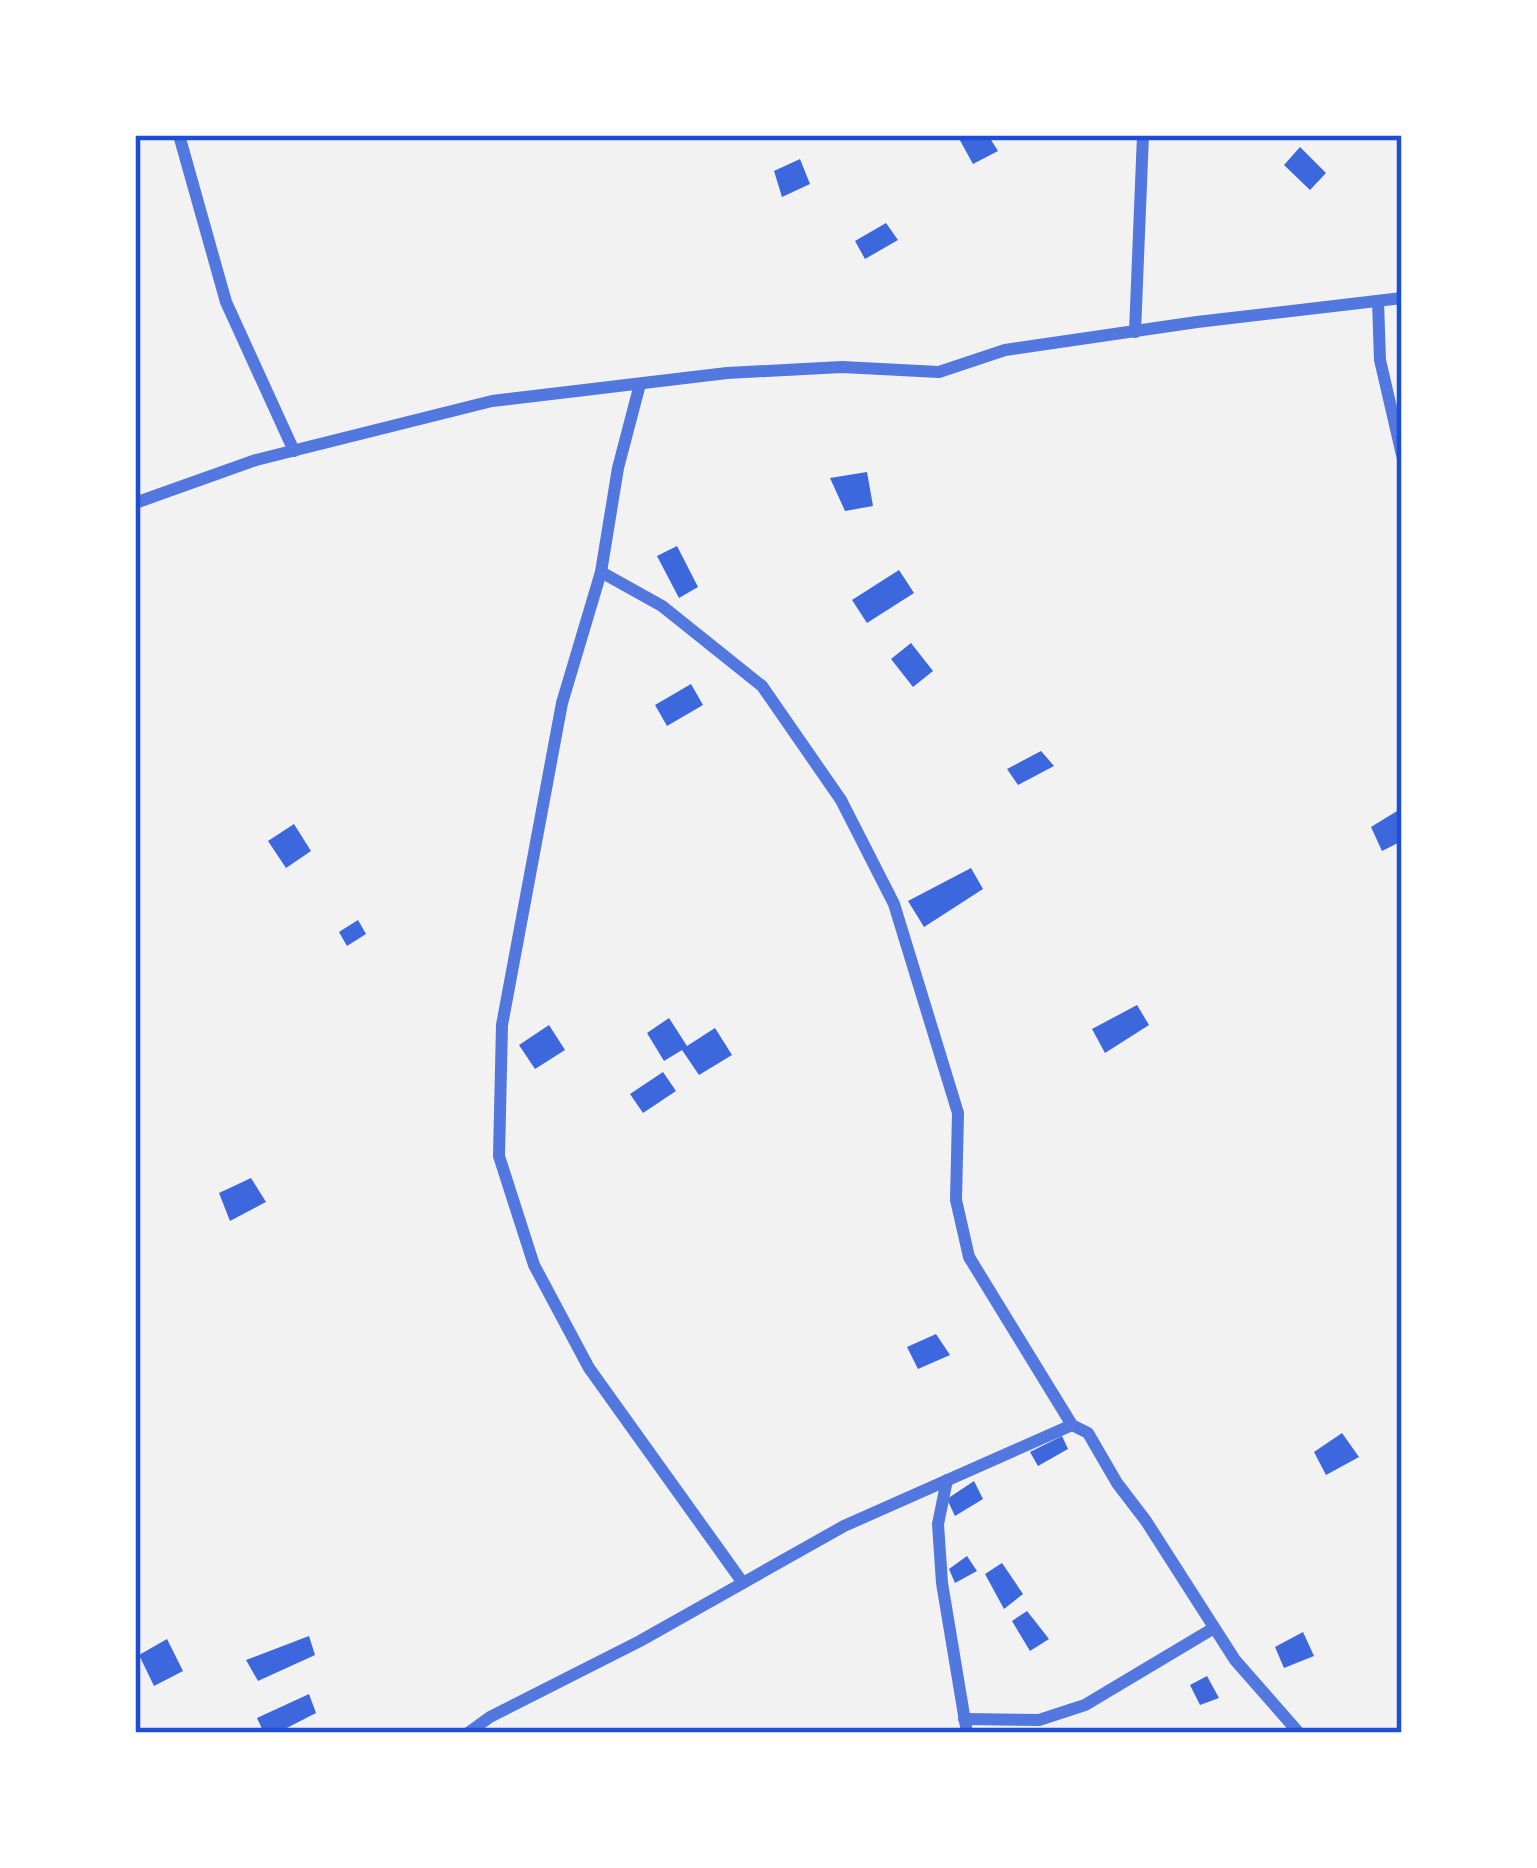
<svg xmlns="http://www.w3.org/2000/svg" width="1537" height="1868" font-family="Roboto,sans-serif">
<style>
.building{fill:#3d67dc}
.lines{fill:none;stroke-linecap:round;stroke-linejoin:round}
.minor{stroke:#5277de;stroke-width:12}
.neatline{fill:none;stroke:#1d4ed8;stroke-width:4.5}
</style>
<rect width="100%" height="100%" fill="#f2f2f2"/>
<!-- building -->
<g class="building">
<path d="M957,135H988L998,151L973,164Z"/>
<path d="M1300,147L1326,173L1310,190L1284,165Z"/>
<path d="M800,159L810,184L782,197L774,171Z"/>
<path d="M886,223L898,240L865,259L855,241Z"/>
<path d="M867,472L873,506L845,511L830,478Z"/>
<path d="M677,546L698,587L679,598L657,556Z"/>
<path d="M899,570L914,593L867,623L852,600Z"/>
<path d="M911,643L933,671L913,687L891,659Z"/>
<path d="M691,684L703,705L667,726L655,705Z"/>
<path d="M1041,751L1054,766L1018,785L1007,769Z"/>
<path d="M1402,808V841L1382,851L1371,827Z"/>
<path d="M294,824L311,851L286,868L268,841Z"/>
<path d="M971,868L983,889L924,927L908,901Z"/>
<path d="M358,920L366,934L347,946L339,932Z"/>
<path d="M1137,1005L1149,1025L1105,1053L1092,1029Z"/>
<path d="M669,1018L687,1046L715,1028L732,1055L699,1075L682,1050L664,1061L647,1033Z"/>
<path d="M549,1025L565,1050L535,1069L519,1045Z"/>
<path d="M663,1072L676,1091L643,1113L630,1094Z"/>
<path d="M251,1178L266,1202L230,1221L219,1193Z"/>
<path d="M936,1334L950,1355L918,1369L907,1347Z"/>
<path d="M1342,1433L1359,1457L1326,1475L1314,1452Z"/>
<path d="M1062,1436L1068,1449L1038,1466L1030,1452Z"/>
<path d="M974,1481L983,1499L955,1516L947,1499Z"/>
<path d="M967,1556L977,1571L955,1583L949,1569Z"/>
<path d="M1002,1563L1023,1594L1004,1609L985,1574Z"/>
<path d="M1027,1611L1049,1639L1030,1651L1012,1621Z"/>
<path d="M1303,1632L1314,1656L1284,1668L1275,1647Z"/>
<path d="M309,1636L315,1655L258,1681L246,1660Z"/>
<path d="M167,1639L183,1671L154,1686L139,1655Z"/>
<path d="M1207,1676L1219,1698L1200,1705L1190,1685Z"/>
<path d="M309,1694L316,1713L277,1733H264L257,1718Z"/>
</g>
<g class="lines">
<!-- minor -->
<g class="minor">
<path d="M179,135L226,302L294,451"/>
<path d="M1378,301L1380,360L1402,455"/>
<path d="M1135,332L1143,135"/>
<path d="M640,384L618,468L601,572L562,703L502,1025L499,1156L534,1265L589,1368L743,1583"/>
<path d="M135,503L256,460L492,401L727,373L842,367L939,372L1005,350L1197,322L1402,298"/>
<path d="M601,572L662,606L762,686L841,800L894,904L958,1113L956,1200L969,1257L1072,1425L1088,1433L1117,1483L1146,1521L1235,1660L1299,1733"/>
<path d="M947,1480L938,1524L942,1583L967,1733"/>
<path d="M964,1719L1039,1720L1085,1705L1214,1628"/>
<path d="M468,1733L490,1717L640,1641L844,1526L1072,1425"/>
</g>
</g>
<!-- border -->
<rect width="1537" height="1868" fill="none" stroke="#ffffff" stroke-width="276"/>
<rect x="138" y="138" width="1261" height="1592" class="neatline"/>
</svg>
